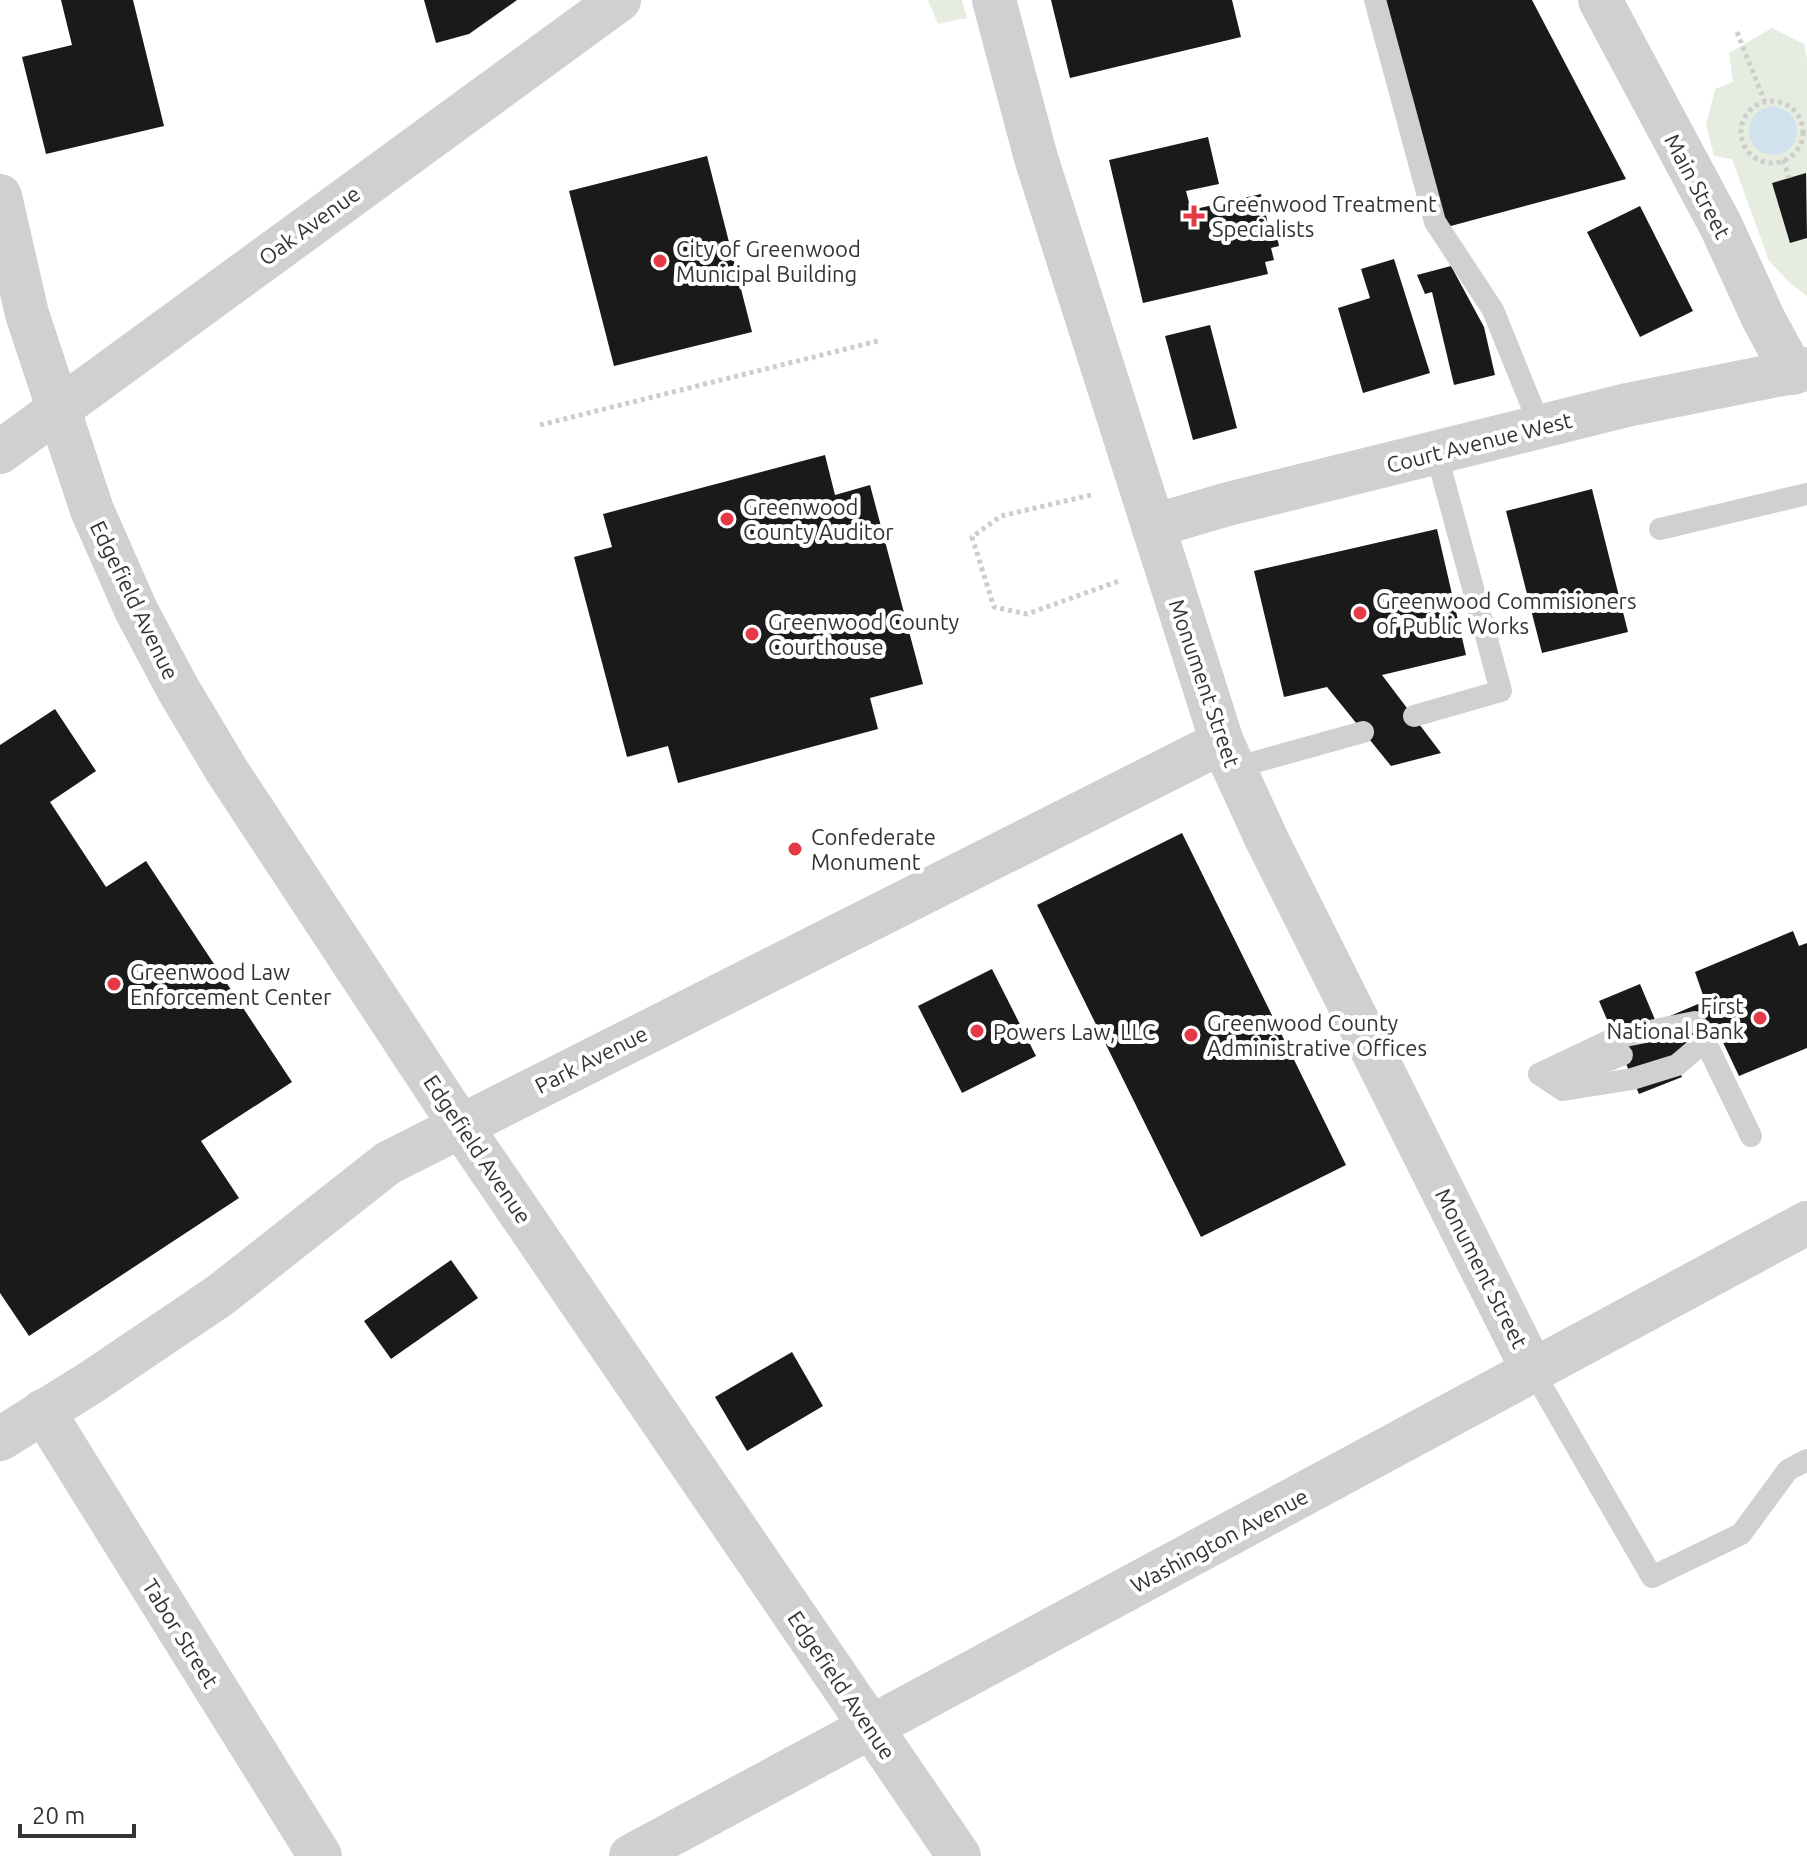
<svg xmlns="http://www.w3.org/2000/svg" width="1807" height="1856" font-family="Ubuntu,sans-serif">
<style>
.green{fill:#e6ecdf}
.water{fill:#cfe2ee}
.building{fill:#1a1a1a}
.lines{fill:none;stroke-linecap:round;stroke-linejoin:round}
.path{stroke:#cdcdcd;stroke-width:5;stroke-dasharray:4 4;stroke-linecap:butt}
.service{stroke:#d0d0d0;stroke-width:22}
.minor{stroke:#d0d0d0;stroke-width:44}
.poi-dot{fill:#e63946;stroke:#fff;stroke-width:3}
.labels{text-anchor:middle;dominant-baseline:central;stroke-width:8;stroke-linejoin:round;paint-order:stroke}
.street-label{font-size:22px;fill:#333;stroke:#fff}
.poi-label{font-size:22px;fill:#333;stroke:#fff;text-anchor:start}
</style>
<rect width="100%" height="100%" fill="#fff"/>
<!-- green -->
<g class="green">
<path d="M928,0H962L967,18L938,24Z"/>
<path d="M1772,28L1804,44L1807,59V296L1791,284L1769,261L1732,159L1714,156L1706,125L1715,89L1733,82L1729,53Z"/>
</g>
<!-- water -->
<circle class="water" cx="1773" cy="131" r="24"/>
<!-- building -->
<g class="building">
<path d="M61,0H133L164,126L46,154L22,57L72,45Z"/>
<path d="M424,0H517L469,34L436,43Z"/>
<path d="M1051,0H1232L1241,37L1070,78Z"/>
<path d="M1385,0H1532L1626,179L1447,227Z"/>
<path d="M1208,137L1219,184L1186,191L1191,210L1261,194L1268,224L1274,222L1279,246L1271,248L1274,260L1265,262L1268,274L1143,303L1109,160Z"/>
<path d="M707,156L752,332L614,366L569,191Z"/>
<path d="M1806,173L1807,238L1790,243L1772,183Z"/>
<path d="M1640,206L1693,311L1640,337L1587,232Z"/>
<path d="M1394,259L1430,373L1363,393L1338,308L1370,298L1361,269Z"/>
<path d="M1451,266L1484,327L1495,375L1454,385L1432,292L1425,294L1417,275Z"/>
<path d="M1210,325L1237,428L1193,440L1165,336Z"/>
<path d="M825,455L835,495L870,485L923,684L870,698L878,729L678,783L668,746L627,757L574,557L612,547L603,514Z"/>
<path d="M1592,489L1628,632L1542,653L1506,511Z"/>
<path d="M1437,529L1466,655L1382,675L1441,753L1391,766L1327,687L1284,697L1254,571Z"/>
<path d="M55,709L96,771L50,802L106,887L146,861L292,1082L201,1141L239,1198L29,1336L0,1293V745Z"/>
<path d="M1182,833L1346,1165L1201,1237L1037,905Z"/>
<path d="M1793,931L1799,946L1807,943V1048L1739,1076L1719,1034L1672,1055L1682,1077L1639,1094L1599,1001L1640,984L1656,1022L1705,1001L1695,972Z"/>
<path d="M992,969L1036,1056L962,1093L918,1006Z"/>
<path d="M451,1260L478,1298L391,1359L364,1321Z"/>
<path d="M792,1352L823,1406L747,1451L715,1397Z"/>
</g>
<g class="lines">
<!-- path -->
<g class="path">
<path d="M1737,32L1765,102"/>
<circle cx="1772" cy="132" r="31"/>
<path d="M1783,160L1789,178"/>
<path d="M540,425L878,341"/>
<path d="M1091,495L1001,516L972,537L994,607L1027,614L1119,581"/>
</g>
<!-- service -->
<g class="service">
<path d="M1375,0L1435,222L1493,310L1540,426"/>
<path d="M1660,529L1807,494"/>
<path d="M1414,716L1501,691L1436,452"/>
<path d="M1234,768L1363,732"/>
<path d="M1539,1074L1563,1090L1632,1079L1677,1065L1705,1041L1751,1136"/>
<path d="M1539,1074L1615,1038L1695,1022"/>
<path d="M1551,1078L1578,1072L1622,1055"/>
<path d="M1533,1371L1652,1577L1741,1534L1788,1470L1807,1460"/>
</g>
<!-- minor -->
<g class="minor">
<path d="M994,0L1036,158L1222,742L1267,840L1533,1371"/>
<path d="M1600,0L1721,226L1764,320L1793,373"/>
<path d="M0,196L27,314L92,510L136,610L178,689L227,771L460,1125L959,1856"/>
<path d="M0,452L619,0"/>
<path d="M1153,526L1228,504L1627,405L1807,369"/>
<path d="M43,1411L320,1856"/>
<path d="M0,1439L90,1383L219,1296L388,1163L1222,742"/>
<path d="M631,1856L1807,1223"/>
</g>
</g>
<!-- markers -->
<g class="poi-dot">
<path d="M1190 204h8v8h8v8h-8v8h-8v-8h-8v-8h8z"/>
<circle cx="660" cy="261" r="8"/>
<circle cx="727" cy="519" r="8"/>
<circle cx="1360" cy="613" r="8"/>
<circle cx="752" cy="634" r="8"/>
<circle cx="795" cy="849" r="8"/>
<circle cx="114" cy="984" r="8"/>
<circle cx="1760" cy="1018" r="8"/>
<circle cx="977" cy="1031" r="8"/>
<circle cx="1191" cy="1035" r="8"/>
</g>
<g class="labels">
<!-- street labels -->
<g class="street-label">
<text transform="translate(1698 186) rotate(62)">Main Street</text>
<text transform="translate(309 225) rotate(-36)">Oak Avenue</text>
<text transform="translate(1479 442) rotate(-14)">Court Avenue West</text>
<text transform="translate(135 600) rotate(64)">Edgefield Avenue</text>
<text transform="translate(1205 683) rotate(71)">Monument Street</text>
<text transform="translate(591 1059) rotate(-27)">Park Avenue</text>
<text transform="translate(478 1149) rotate(56)">Edgefield Avenue</text>
<text transform="translate(1482 1268) rotate(63)">Monument Street</text>
<text transform="translate(1219 1540) rotate(-28)">Washington Avenue</text>
<text transform="translate(181 1633) rotate(58)">Tabor Street</text>
<text transform="translate(842 1685) rotate(56)">Edgefield Avenue</text>
</g>
<!-- poi labels -->
<g class="poi-label">
<text x="1212" y="203">Greenwood Treatment<tspan x="1212" dy="25">Specialists</tspan></text>
<text x="676" y="248">City of Greenwood<tspan x="676" dy="25">Municipal Building</tspan></text>
<text x="743" y="506">Greenwood<tspan x="743" dy="25">County Auditor</tspan></text>
<text x="1376" y="600">Greenwood Commisioners<tspan x="1376" dy="25">of Public Works</tspan></text>
<text x="768" y="621">Greenwood County<tspan x="768" dy="25">Courthouse</tspan></text>
<text x="811" y="836">Confederate<tspan x="811" dy="25">Monument</tspan></text>
<text x="130" y="971">Greenwood Law<tspan x="130" dy="25">Enforcement Center</tspan></text>
<text x="1744" y="1005" text-anchor="end">First<tspan x="1744" dy="25">National Bank</tspan></text>
<text x="1207" y="1022">Greenwood County<tspan x="1207" dy="25">Administrative Offices</tspan></text>
<text x="993" y="1031">Powers Law, LLC</text>
</g>
</g>
<!-- scale -->
<path d="M20 1824v12h114v-12" fill="none" stroke="#333333" stroke-width="4"/>
<text x="32" y="1824" font-size="24" fill="#333333" stroke="#ffffff" stroke-width="6" paint-order="stroke">20 m</text>
</svg>
